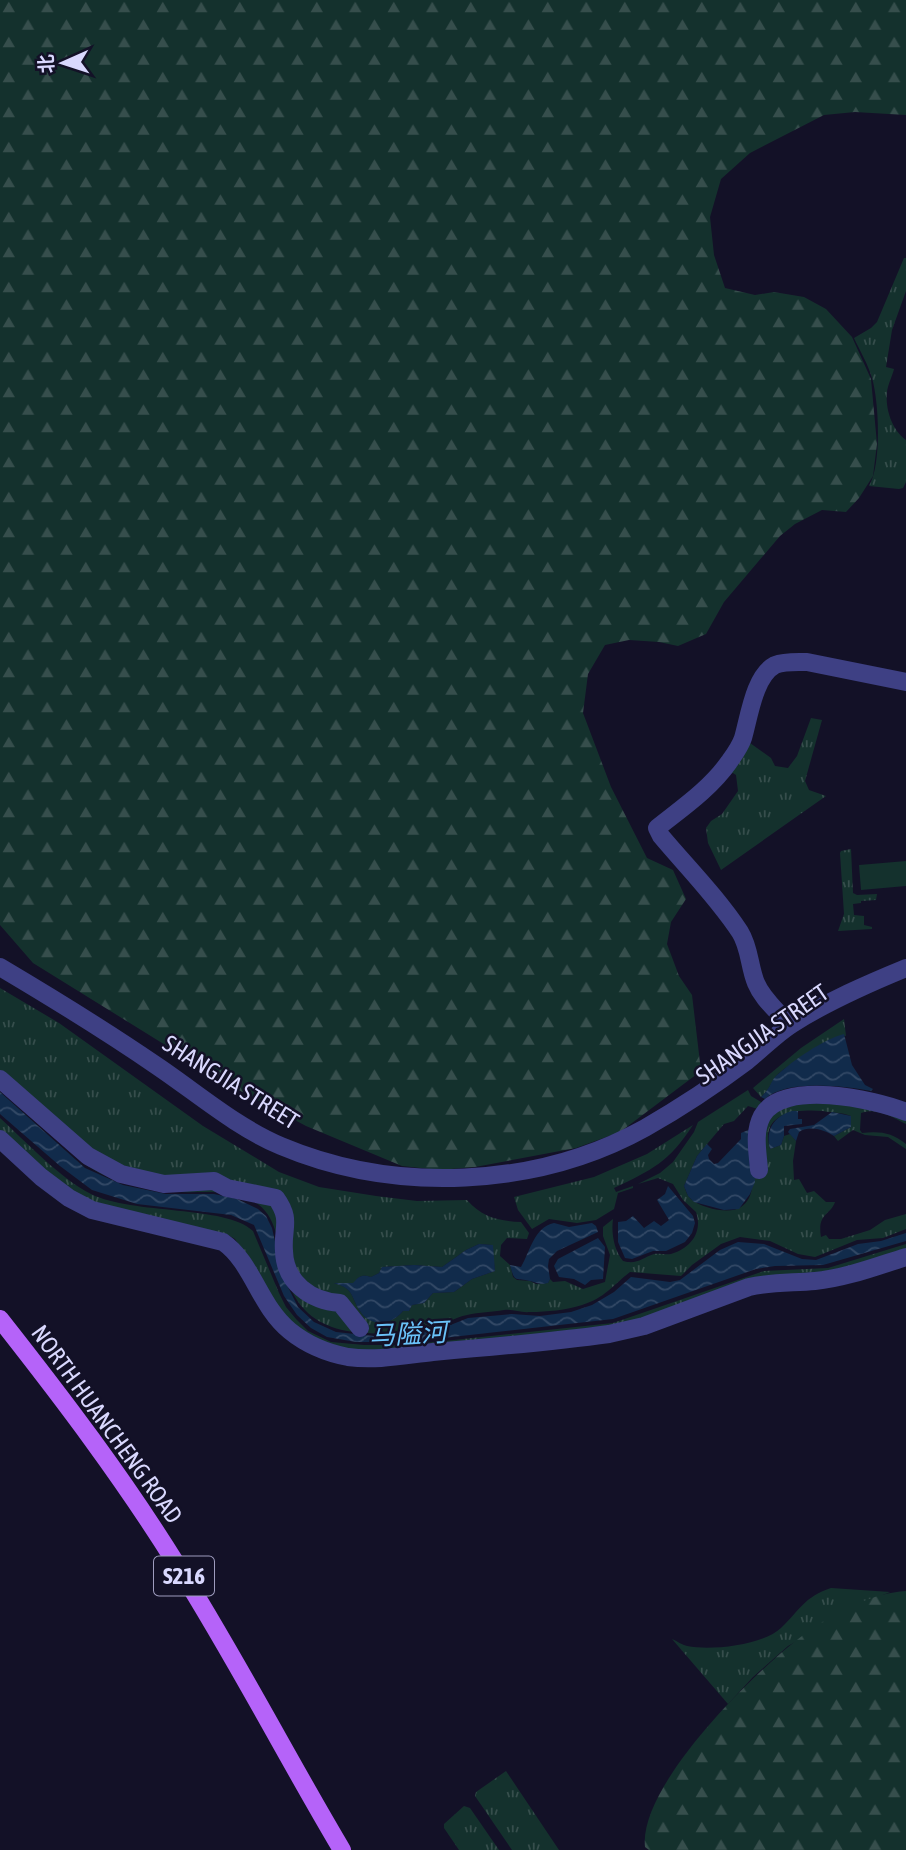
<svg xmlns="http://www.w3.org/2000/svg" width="906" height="1850" font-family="'Asap Condensed','Noto Sans SC',sans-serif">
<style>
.grass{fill:url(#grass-tufts);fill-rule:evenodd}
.forest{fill:url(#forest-firs)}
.park{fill:#14312d}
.water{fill:url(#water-waves)}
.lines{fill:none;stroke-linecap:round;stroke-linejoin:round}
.minor{stroke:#3e4084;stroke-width:18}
.major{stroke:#b563f9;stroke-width:18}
.labels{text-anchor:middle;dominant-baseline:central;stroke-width:5;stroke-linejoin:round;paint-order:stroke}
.shield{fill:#131127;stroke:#9e9cbe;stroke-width:2}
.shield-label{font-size:23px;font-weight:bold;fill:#d9d8fe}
.street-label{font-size:24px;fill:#d9d8fe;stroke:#131127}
.water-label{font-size:26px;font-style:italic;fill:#6ac2f9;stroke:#131127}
</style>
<defs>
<pattern id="grass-tufts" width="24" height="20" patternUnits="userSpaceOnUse" patternTransform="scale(1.75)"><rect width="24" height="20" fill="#14312d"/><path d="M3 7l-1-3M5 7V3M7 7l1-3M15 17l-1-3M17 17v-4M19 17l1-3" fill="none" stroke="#364e4c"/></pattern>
<pattern id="forest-firs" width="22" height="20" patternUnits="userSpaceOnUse" patternTransform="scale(1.75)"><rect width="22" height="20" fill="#14312d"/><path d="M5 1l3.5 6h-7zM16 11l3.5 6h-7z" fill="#364e4c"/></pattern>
<pattern id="water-waves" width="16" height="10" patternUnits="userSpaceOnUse" patternTransform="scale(1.75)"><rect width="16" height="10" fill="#112b4b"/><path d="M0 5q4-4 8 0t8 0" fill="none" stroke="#334966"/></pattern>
</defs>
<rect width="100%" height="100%" fill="#131127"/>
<!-- grass -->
<g class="grass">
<path d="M904,258H906V291L892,330L886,367L894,369C892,377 888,384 887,392C885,409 892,430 906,440V482L903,488L899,489L869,486C882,465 879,401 872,378C868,364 860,351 854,338L871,328L877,322Z"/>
<path d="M811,718L822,720L805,781L809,790L826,796L721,870L708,843L706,828L711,821L722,814L738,791L736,775L733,773L725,775L750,743L771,758L775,766L788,768L797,756Z"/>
<path d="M851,849L853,893L857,895L877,894L876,900L861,901V903L853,904L854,915L864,916V925L872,927V929L838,931L844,914L840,853L841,851Z"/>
<path d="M0,988L59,1023L203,1126L279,1172L319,1187L376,1196L417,1201L467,1200C482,1217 498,1221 521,1222L529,1233L527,1239L507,1238L501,1245L500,1256L510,1265L513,1277L517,1280L530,1281L536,1284L548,1283L550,1279L553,1282L565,1281L583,1289L605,1282L610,1255L603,1236V1227L613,1219C611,1233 614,1250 623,1261C637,1265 642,1258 654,1254C659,1253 665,1255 671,1254C691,1248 703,1232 696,1212L683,1200L673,1184L658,1178L638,1184L660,1173L673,1162L694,1132L698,1122L748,1090L751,1096L761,1102V1110L748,1106L734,1121L724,1124L697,1156L684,1186C686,1191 687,1196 692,1200C702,1208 730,1215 741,1207C755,1198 752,1180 755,1166L758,1174L762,1173C765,1155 757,1135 767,1119C790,1083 875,1106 906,1119V1124C892,1117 877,1107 861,1113L860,1130L862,1133C881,1131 892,1133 906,1144V1149L888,1137L865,1135L853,1130L838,1141L834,1136L851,1127V1116C841,1112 833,1113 823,1111C797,1109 759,1112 770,1149L781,1145L784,1136L790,1134L796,1141L793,1161L794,1180L799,1179L807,1193L814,1191L826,1202H835C830,1216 817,1213 821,1237L826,1235L829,1239H841L870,1230L885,1220L906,1214V1229L883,1238L857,1240L815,1257L798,1254L770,1241L740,1237L721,1244L692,1265L681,1276L630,1272C613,1285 605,1298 582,1305C566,1310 547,1312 530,1312C521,1313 513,1309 504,1310C492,1312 479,1312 467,1315C455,1317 444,1325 432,1327C394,1335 334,1341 305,1310C272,1277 290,1219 251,1200C222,1186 191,1196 161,1190C137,1186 112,1182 91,1168C72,1156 56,1137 40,1122C27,1110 13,1099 0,1087V1082L85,1157L121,1177L162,1185L212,1184L225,1190L273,1200L284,1219L283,1257L291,1281L310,1297L337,1305L359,1330L362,1329L342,1302C331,1299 321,1299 311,1293C264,1266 306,1213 276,1196C262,1188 244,1190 229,1186C222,1184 217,1179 210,1179C194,1179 178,1183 162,1181C93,1172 49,1121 0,1077ZM479,1244L492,1245L495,1271L472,1279L454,1292L433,1293L424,1303L412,1305L409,1311H403C391,1326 371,1327 360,1311C355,1305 354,1297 349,1291C345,1286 340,1285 334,1283H354C359,1276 362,1274 371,1277L379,1273L382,1267L414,1265L442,1267L466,1250Z"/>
<path d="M844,1019L846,1036C832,1033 790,1064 778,1074C771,1081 771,1088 761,1097L753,1088L801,1048Z"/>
<path d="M0,1118C24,1140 62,1180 91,1194C133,1215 226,1205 253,1231L279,1293L286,1307L296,1319L308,1331L331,1342L364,1345H407L613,1323L764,1271L828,1268L906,1244V1251L829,1273L629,1323L387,1353L330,1347L285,1319L235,1239L228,1235L101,1208L76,1196L0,1131Z"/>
<path d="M693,1125C669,1162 652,1170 614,1188L616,1192L633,1186V1188L618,1193L614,1209L596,1220L577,1223L549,1219L532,1229L518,1210L514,1197L594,1177L647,1154Z"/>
<path d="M831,1588L890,1592L868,1601L788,1646L753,1677L728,1704L672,1639C677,1641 682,1645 687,1646C711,1651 763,1645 781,1628C800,1610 804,1597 831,1588Z"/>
<path d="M506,1771L559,1850H512L475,1796L476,1792Z"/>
<path d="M464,1806L470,1808L499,1850H459L444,1828V1824Z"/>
</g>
<!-- forest -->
<g class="forest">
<path d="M0,0H906V115L855,112L824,115L750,153L721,179L710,217L714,255L725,288L755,295L774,292L804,297L826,309L852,337L871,379L877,444L873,476L859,498L846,512L822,510L795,524L780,536L724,602L706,634L678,646L659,642L629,640L605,645L588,674L583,713L611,787L647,858L673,870L686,899L671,922L667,944L679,976L692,995L701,1071L620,1132L576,1148L475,1167L439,1170L402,1166L306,1126L233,1087L33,963L0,925Z"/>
<path d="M906,1591V1850H649L645,1847C638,1784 763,1662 813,1628C840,1610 874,1593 906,1591Z"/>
</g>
<!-- park -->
<path class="park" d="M906,861V886L861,890L859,865Z"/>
<!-- water -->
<g class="water">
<path d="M844,1034L852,1065L865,1085L873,1089L871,1091C843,1086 787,1079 765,1099L761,1097C771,1088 771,1080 777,1075C794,1060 822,1040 844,1034Z"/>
<path d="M0,1092L85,1168L123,1185L166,1194H214L237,1199L258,1209L266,1216L272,1228L283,1277L298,1307L314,1322L336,1332L374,1336L406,1334L438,1330L468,1318L512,1314L540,1316L571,1312L592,1305L614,1292L631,1277L670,1282L680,1280L720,1250L738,1242L764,1244L802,1259L816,1260L858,1244L881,1241L906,1233V1241L823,1265L775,1266L756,1269L613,1319L407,1342H356L327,1337L311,1328L297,1315L284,1296L254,1225L231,1215L137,1204L92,1190L60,1166L0,1114Z"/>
<path d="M792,1111H798V1119H802V1124L784,1126V1136L781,1145L770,1149C765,1130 774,1116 792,1111Z"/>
<path d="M832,1112L851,1116V1127L834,1136C824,1130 810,1125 799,1132L796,1141L788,1132L790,1129L814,1125Z"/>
<path d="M753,1128L755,1182L750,1194L739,1209L724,1210L694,1202L688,1196L684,1186L697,1156L707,1144L712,1149L708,1155L709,1159L714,1164L718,1163L741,1139V1133Z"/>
<path d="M668,1186L693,1216L695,1223L692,1233L685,1242L666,1251H653L632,1259L625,1258L618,1242V1222L626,1221L633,1216L644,1228L654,1221L661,1226L669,1220L657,1200L665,1194Z"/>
<path d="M554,1223L569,1227L592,1223L596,1226L598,1232L557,1251L549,1259L548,1266L550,1279L548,1283C540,1285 538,1283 530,1281C515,1277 515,1284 510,1265L521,1267C530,1252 534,1227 554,1223Z"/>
<path d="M598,1238L605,1247L603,1279L591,1280L585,1285L574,1279L559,1277L554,1266L558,1259Z"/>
<path d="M479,1244L493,1245L495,1271L472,1279L454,1292L433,1293L424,1303L412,1305L409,1311H403C391,1326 370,1327 360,1311C355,1305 354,1297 349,1291C345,1286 339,1285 334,1283H353C359,1276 362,1274 371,1277L379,1273L382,1267L414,1265L442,1267L466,1250Z"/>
</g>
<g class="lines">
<!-- minor -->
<g class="minor">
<path d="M0,967C54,999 106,1031 157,1066C197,1093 236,1127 281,1146C395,1194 537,1188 645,1128C680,1108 715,1085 747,1061C762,1049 776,1034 792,1024C828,1001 867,984 906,968"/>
<path d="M789,1025C778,1011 763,1000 756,983C749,966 750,948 740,932C717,897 687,867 661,836L657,828C682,808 710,789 729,762C734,755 740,747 743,738C749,718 754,676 775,665C785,661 797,662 807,662L906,682"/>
<path d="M0,1079L88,1156L121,1174L164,1184L214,1181L227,1188L276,1198C292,1220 282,1228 284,1251C285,1283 311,1301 340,1303L360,1328"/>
<path d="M0,1139L41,1177L69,1198L92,1210L223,1242C253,1263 259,1306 290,1331C306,1344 327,1353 348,1357C377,1361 405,1355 433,1352C492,1347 551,1342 609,1334L644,1326L749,1287C771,1282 793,1283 815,1281C846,1278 877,1266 906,1257"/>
<path d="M759,1170C758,1153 753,1133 762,1116C782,1079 875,1099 906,1112"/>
</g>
<!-- major -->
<path class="major" d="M0,1319C63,1399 123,1478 177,1565C236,1658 286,1756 342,1850"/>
</g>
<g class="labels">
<!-- shield labels -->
<rect class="shield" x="154" y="1556.5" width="60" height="39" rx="5"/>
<g class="shield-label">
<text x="184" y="1576">S216</text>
</g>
<!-- street labels -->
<g class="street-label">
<text transform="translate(762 1034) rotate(-35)">SHANGJIA STREET</text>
<text transform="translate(231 1082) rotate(32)">SHANGJIA STREET</text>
<text transform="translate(107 1424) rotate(54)">NORTH HUANCHENG ROAD</text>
</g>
<!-- water labels -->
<g class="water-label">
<text transform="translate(408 1334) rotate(-3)">马隘河</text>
</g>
</g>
<!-- north arrow -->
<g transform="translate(63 63) rotate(267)" stroke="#131127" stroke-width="5" paint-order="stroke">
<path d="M0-5L12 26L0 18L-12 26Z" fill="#d9d8fe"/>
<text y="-10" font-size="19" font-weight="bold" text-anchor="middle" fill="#d9d8fe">北</text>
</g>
</svg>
